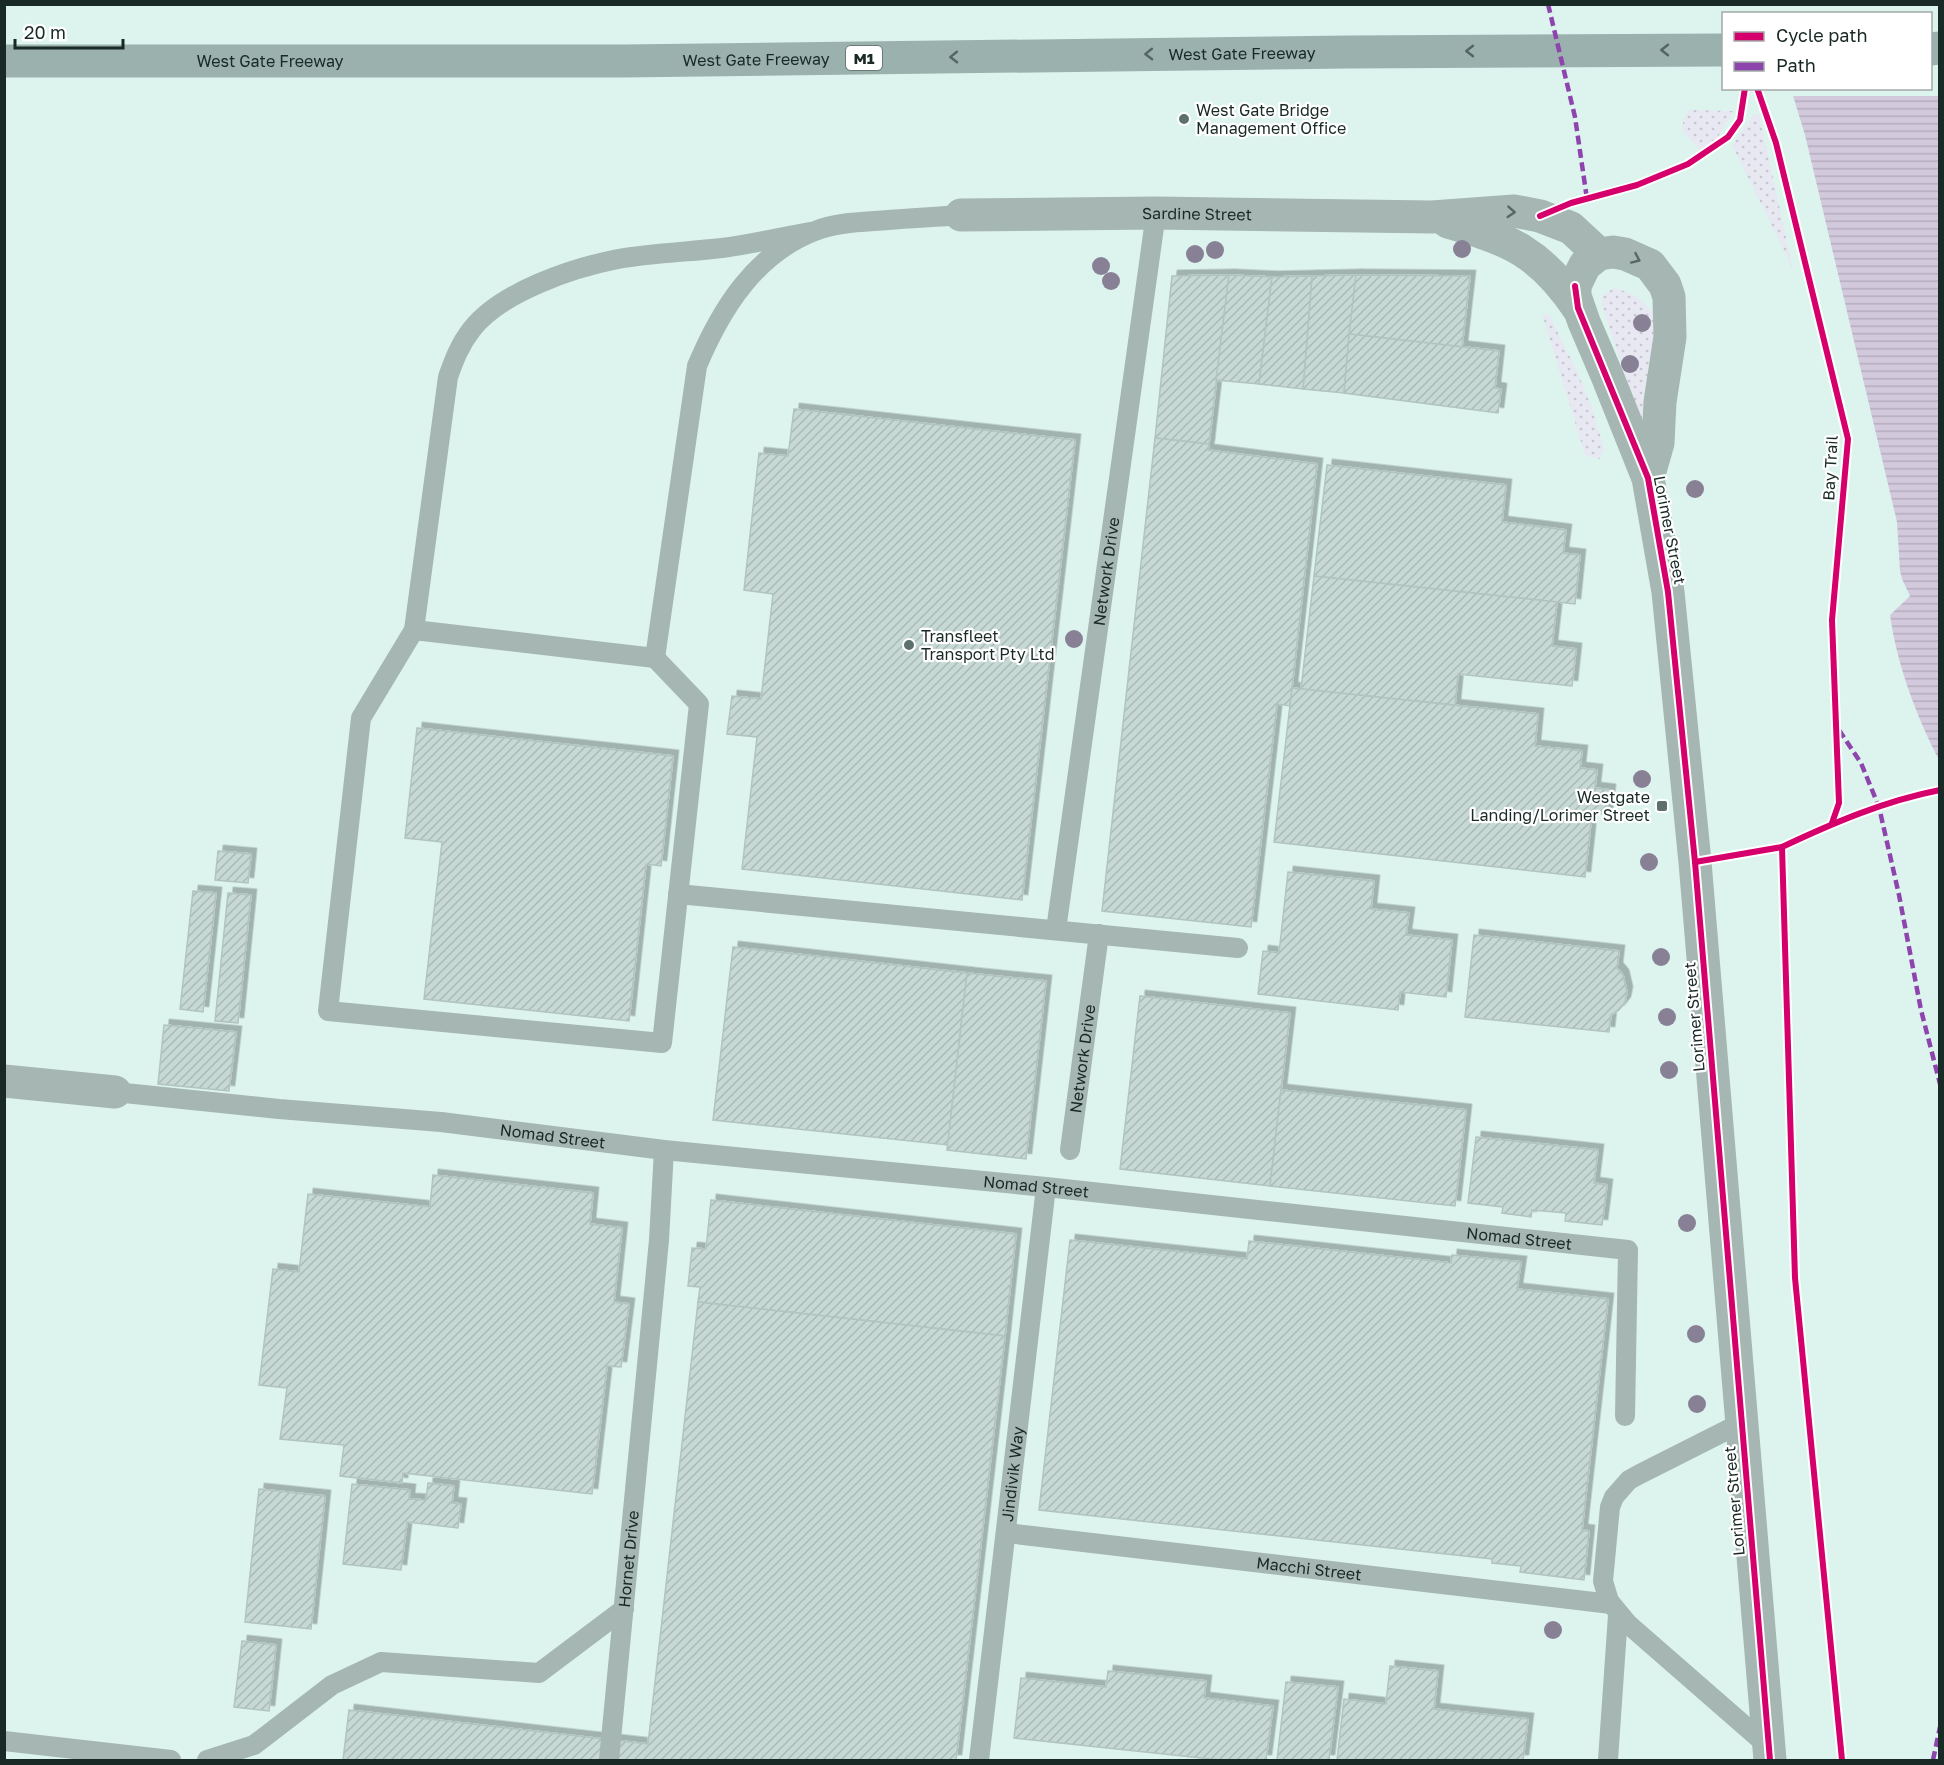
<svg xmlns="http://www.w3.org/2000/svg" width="1944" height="1765" font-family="'Golos Text',sans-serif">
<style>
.grass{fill:url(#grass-dots)}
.water{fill:url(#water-rules)}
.pier{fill:#ddf4ee}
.building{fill:url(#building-hatch);stroke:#b2c4bf;stroke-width:1.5;filter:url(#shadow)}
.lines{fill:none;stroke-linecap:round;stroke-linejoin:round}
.service{stroke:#a6b6b2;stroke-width:20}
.minor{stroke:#a6b6b2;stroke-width:33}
.motorway{stroke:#9ab1ad;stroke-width:33}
.quiet{stroke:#8e44ad;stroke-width:4.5;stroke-dasharray:9 4.5;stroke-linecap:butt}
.cycleway-casing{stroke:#fff;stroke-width:10}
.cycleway{stroke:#d6006c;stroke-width:6}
.tree{fill:#888195}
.oneway{stroke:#536662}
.oneway2{stroke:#586864}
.poi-dot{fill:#5e706b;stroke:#fff;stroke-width:2}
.labels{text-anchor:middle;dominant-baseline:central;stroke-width:4.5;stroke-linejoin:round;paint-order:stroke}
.shield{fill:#fff;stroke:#5e6966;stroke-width:1.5}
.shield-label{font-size:15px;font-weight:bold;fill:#192925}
.street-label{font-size:16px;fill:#192925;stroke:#fff}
.poi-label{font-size:16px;fill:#192925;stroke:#fff;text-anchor:start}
</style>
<defs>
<pattern id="grass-dots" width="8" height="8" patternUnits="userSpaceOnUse" patternTransform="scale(1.5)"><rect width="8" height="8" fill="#e8e8f3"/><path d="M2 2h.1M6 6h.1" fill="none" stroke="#c6c7d0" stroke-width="1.8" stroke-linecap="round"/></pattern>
<pattern id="water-rules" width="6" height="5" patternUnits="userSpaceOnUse" patternTransform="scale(1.5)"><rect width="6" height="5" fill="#d3c9dd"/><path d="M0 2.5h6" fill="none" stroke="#b5adbe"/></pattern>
<pattern id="building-hatch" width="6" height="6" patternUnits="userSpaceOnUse" patternTransform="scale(1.5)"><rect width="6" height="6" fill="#c6d9d5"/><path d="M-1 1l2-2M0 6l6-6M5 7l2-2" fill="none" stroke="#aabab7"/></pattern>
<filter id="shadow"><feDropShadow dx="5.5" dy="-5.5" stdDeviation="0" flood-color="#0004"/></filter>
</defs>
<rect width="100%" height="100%" fill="#ddf4ee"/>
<!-- grass -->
<g class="grass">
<path d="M1689,110L1734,111L1716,140L1701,151L1683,132V121Z"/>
<path d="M1753,115H1759L1793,269L1732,145Z"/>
<path d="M1614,288C1634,293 1641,299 1654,314L1655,338L1643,429L1601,303L1603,295Z"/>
<path d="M1542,314L1549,315L1576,369L1591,405L1604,448L1600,459L1585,455Z"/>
</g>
<!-- water -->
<path class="water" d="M1939,5V760C1916,715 1897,665 1890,615L1910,596L1902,579L1900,571L1897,522L1805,135L1791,89L1930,88V14Z"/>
<!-- pier -->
<path class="pier" d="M1763,4L1939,5V96H1790L1788,88H1930V14H1766Z"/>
<!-- building -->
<g class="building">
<path d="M1229,275L1209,444L1155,438L1172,276Z"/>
<path d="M1229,275L1272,277L1259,384L1216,380Z"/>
<path d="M1356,275L1344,393L1303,389L1312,276Z"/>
<path d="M1356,275L1470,276L1462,347L1349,334Z"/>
<path d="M1312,276L1303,389L1259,384L1272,277Z"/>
<path d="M1349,334L1499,351L1495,388L1501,389L1498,413L1344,393Z"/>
<path d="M794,409L1075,440L1022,900L742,869L757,737L727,734L732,696L761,699L773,594L744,590L759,453L788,456Z"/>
<path d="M1155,438L1209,444L1208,450L1317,464L1290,706L1277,704L1251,927L1102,911Z"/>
<path d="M1327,465L1506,485L1502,522L1566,530L1563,553L1580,555L1575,604L1314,576Z"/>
<path d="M1314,576L1557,602L1552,646L1576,649L1572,686L1458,674L1455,705L1301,689Z"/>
<path d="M1292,688L1538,714L1535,746L1582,751L1580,768L1597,770L1595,788L1610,790L1607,814L1592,813L1585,877L1274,842Z"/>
<path d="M417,728L673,756L661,866L646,864L629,1021L424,999L442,842L405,838Z"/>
<path d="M218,851L251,854L248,883L215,880Z"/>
<path d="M1288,872L1374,881L1371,909L1409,913L1406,935L1452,940L1446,997L1400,992L1398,1010L1258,994L1263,951L1279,953Z"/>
<path d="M193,891L216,893L203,1012L180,1009Z"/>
<path d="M228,893L251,895L238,1023L215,1021Z"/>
<path d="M1474,935L1619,951L1617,968L1623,975L1627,992L1625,1002L1619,1010L1611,1015L1609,1032L1465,1017Z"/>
<path d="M733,947L967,973L948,1145L713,1120Z"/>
<path d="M967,973L1046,981L1026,1159L947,1150Z"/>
<path d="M1140,996L1290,1013L1270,1186L1120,1169Z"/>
<path d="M164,1025L236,1032L229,1091L158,1084Z"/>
<path d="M1281,1090L1466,1110L1455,1206L1270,1186Z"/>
<path d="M1476,1137L1598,1150L1594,1183L1607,1185L1602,1225L1565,1221L1566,1213L1532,1210L1531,1217L1502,1213L1503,1207L1468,1203Z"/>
<path d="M433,1175L593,1193L590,1224L622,1228L614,1302L629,1304L621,1367L607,1366L592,1494L403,1473L402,1483L340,1476L344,1445L280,1439L287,1388L259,1385L273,1269L299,1272L308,1194L430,1207Z"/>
<path d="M711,1200L1016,1234L1005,1336L698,1302L700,1287L688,1286L692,1248L706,1249Z"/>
<path d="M1070,1240L1247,1259L1249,1241L1451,1263L1452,1255L1521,1262L1517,1289L1608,1299L1582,1530L1589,1531L1584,1580L1520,1572L1521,1566L1492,1563V1559L1039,1510Z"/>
<path d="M698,1302L1005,1336L956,1760H343L349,1710L648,1744Z"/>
<path d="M428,1483L454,1486L452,1503L461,1504L458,1528L407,1522L401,1570L343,1564L352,1484L410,1490L409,1499L426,1500Z"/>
<path d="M259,1489L325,1496L311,1629L245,1622Z"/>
<path d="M242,1641L276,1645L269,1711L234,1707Z"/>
<path d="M1390,1666L1438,1671L1434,1709L1528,1719L1523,1760H1337L1344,1699L1386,1704Z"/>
<path d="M1108,1671L1206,1681L1204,1698L1273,1706L1266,1760H1220L1014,1738L1021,1678L1106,1687Z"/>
<path d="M1286,1682L1338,1687L1329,1760H1277Z"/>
</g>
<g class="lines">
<!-- service -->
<g class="service">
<path d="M816,231C785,236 753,244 722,248C687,252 652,253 618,259C572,268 501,292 472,329C460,344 454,360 448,377L414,630L655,658L697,366C721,309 755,254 815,231C837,222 864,222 888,220C912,218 937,217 961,215"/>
<path d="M414,630L361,718L328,1011L662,1043L699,704L655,658"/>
<path d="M678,894L1238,948"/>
<path id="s1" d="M1056,930L1156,213"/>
<path id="s2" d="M115,1092L279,1109L441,1122L664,1150L1046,1187L1628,1250L1625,1416"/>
<path id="s3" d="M1070,1150L1099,934"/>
<path d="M1741,1423L1640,1474L1629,1480L1614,1497L1610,1507L1603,1581L1609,1601L1628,1624L1769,1747"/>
<path id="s4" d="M1007,1533L1611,1604"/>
<path d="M4,1741L171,1760"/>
<path d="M207,1760L254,1745L332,1685L381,1662L539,1673L624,1609"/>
<path id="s5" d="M609,1760L659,1240L664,1150"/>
<path id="s6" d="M979,1760L1046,1187"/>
<path d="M1608,1760L1618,1615"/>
</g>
<!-- minor -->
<g class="minor">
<path id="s7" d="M961,215L1156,213L1432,217L1514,211L1540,216L1571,228L1599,254"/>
<path d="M1448,222C1510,239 1541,253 1578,308"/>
<path d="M1648,478L1658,443L1660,402L1670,337L1669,297L1665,285L1650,265L1625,254L1613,252L1599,254L1585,265L1580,275L1575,286V296L1584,322L1608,378L1648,478L1668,592L1695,862L1770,1760"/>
<path d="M4,1081L115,1092"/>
</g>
<!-- motorway -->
<g class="motorway">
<path d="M1930,49L1940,48"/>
<path id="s8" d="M4,61H624L1349,52L1724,50"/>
</g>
<!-- quiet -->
<g class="quiet">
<path d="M1548,4L1575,117L1587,199"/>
<path d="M1839,730L1861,763L1879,807L1899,895L1921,1010L1940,1084"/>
<path d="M1933,1760L1940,1727"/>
</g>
<!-- cycleway casing -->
<g class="cycleway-casing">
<g id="cycleway">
<path d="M1757,88L1776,143L1848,439L1832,620L1839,803L1832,823"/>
<path d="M1540,216L1571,203L1637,185L1688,164L1728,137L1740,120L1745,88"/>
<path d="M1575,286L1578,308L1648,478L1668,592L1695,862L1770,1760"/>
<path d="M1695,862L1782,847"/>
<path d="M1842,1760L1795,1278L1782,847C1833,823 1884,801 1940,790"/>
</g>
</g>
<!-- cycleway -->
<use href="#cycleway" class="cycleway"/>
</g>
<!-- trees -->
<g class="tree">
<circle cx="1462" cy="249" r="9"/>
<circle cx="1215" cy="250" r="9"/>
<circle cx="1195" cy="254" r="9"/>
<circle cx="1101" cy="266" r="9"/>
<circle cx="1111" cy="281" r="9"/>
<circle cx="1642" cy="323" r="9"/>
<circle cx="1630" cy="364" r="9"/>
<circle cx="1695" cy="489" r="9"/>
<circle cx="1074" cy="639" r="9"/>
<circle cx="1642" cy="779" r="9"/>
<circle cx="1649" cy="862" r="9"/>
<circle cx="1661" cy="957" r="9"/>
<circle cx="1667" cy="1017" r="9"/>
<circle cx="1669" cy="1070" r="9"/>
<circle cx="1687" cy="1223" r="9"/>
<circle cx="1696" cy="1334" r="9"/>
<circle cx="1697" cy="1404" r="9"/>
<circle cx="1553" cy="1630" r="9"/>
</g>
<!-- one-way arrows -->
<defs><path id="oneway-chevron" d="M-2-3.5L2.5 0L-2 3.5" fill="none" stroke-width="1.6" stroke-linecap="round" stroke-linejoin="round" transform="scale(1.5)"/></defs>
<g class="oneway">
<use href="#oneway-chevron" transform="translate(1665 50) rotate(180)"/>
<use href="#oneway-chevron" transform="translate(1470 51) rotate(180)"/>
<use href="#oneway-chevron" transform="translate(1149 54) rotate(179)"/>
<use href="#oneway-chevron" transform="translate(954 57) rotate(179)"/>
</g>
<g class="oneway2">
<use href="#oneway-chevron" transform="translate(1511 212) rotate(4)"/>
<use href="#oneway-chevron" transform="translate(1636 259) rotate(24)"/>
</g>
<!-- markers -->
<g class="poi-dot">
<circle cx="1184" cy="119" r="6"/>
<circle cx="909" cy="645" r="6"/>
<rect x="1656" y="800" width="12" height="12" rx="3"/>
</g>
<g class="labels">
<!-- shield labels -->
<rect class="shield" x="846" y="46" width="36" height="24" rx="4.5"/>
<g class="shield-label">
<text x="864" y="58">M1</text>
</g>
<!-- street labels -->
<g class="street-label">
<text stroke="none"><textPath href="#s8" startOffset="1238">West Gate Freeway</textPath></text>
<text stroke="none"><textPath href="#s8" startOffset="752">West Gate Freeway</textPath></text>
<text stroke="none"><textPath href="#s8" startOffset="266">West Gate Freeway</textPath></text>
<text stroke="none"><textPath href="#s7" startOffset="236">Sardine Street</textPath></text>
<text transform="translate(1830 468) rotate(-87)">Bay Trail</text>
<text transform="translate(1670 530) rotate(79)">Lorimer Street</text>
<text stroke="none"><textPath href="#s1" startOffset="362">Network Drive</textPath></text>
<text transform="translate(1694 1017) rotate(-95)">Lorimer Street</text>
<text stroke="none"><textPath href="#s3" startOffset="92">Network Drive</textPath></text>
<text stroke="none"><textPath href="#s2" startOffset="440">Nomad Street</textPath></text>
<text stroke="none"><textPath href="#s2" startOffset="926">Nomad Street</textPath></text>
<text stroke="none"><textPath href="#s2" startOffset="1412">Nomad Street</textPath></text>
<text stroke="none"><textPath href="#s6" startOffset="288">Jindivik Way</textPath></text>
<text transform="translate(1734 1501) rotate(-95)">Lorimer Street</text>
<text stroke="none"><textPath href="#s5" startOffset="202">Hornet Drive</textPath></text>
<text stroke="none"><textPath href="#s4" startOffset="304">Macchi Street</textPath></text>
</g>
<!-- poi labels -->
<g class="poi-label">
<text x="1196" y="110">West Gate Bridge<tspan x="1196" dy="18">Management Office</tspan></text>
<text x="921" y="636">Transfleet<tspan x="921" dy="18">Transport Pty Ltd</tspan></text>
<text x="1650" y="797" text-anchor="end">Westgate<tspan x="1650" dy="18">Landing/Lorimer Street</tspan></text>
</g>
</g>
<!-- border -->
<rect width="1944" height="1765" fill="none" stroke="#192925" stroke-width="12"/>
<!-- legend -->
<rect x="1722" y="12" width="210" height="78" fill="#ffffff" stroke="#a3a9a8" stroke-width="1.5"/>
<rect x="1734" y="32" width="30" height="9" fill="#d6006c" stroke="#a3a9a8" stroke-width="1.5"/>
<text x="1776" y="42" font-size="18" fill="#192925">Cycle path</text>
<rect x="1734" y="62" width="30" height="9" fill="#8e44ad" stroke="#a3a9a8" stroke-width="1.5"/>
<text x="1776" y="72" font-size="18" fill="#192925">Path</text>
<!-- scale -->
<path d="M15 39v9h108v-9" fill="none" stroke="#192925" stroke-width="3"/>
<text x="24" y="39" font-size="18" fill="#192925" stroke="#ffffff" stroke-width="4.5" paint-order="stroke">20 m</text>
</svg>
